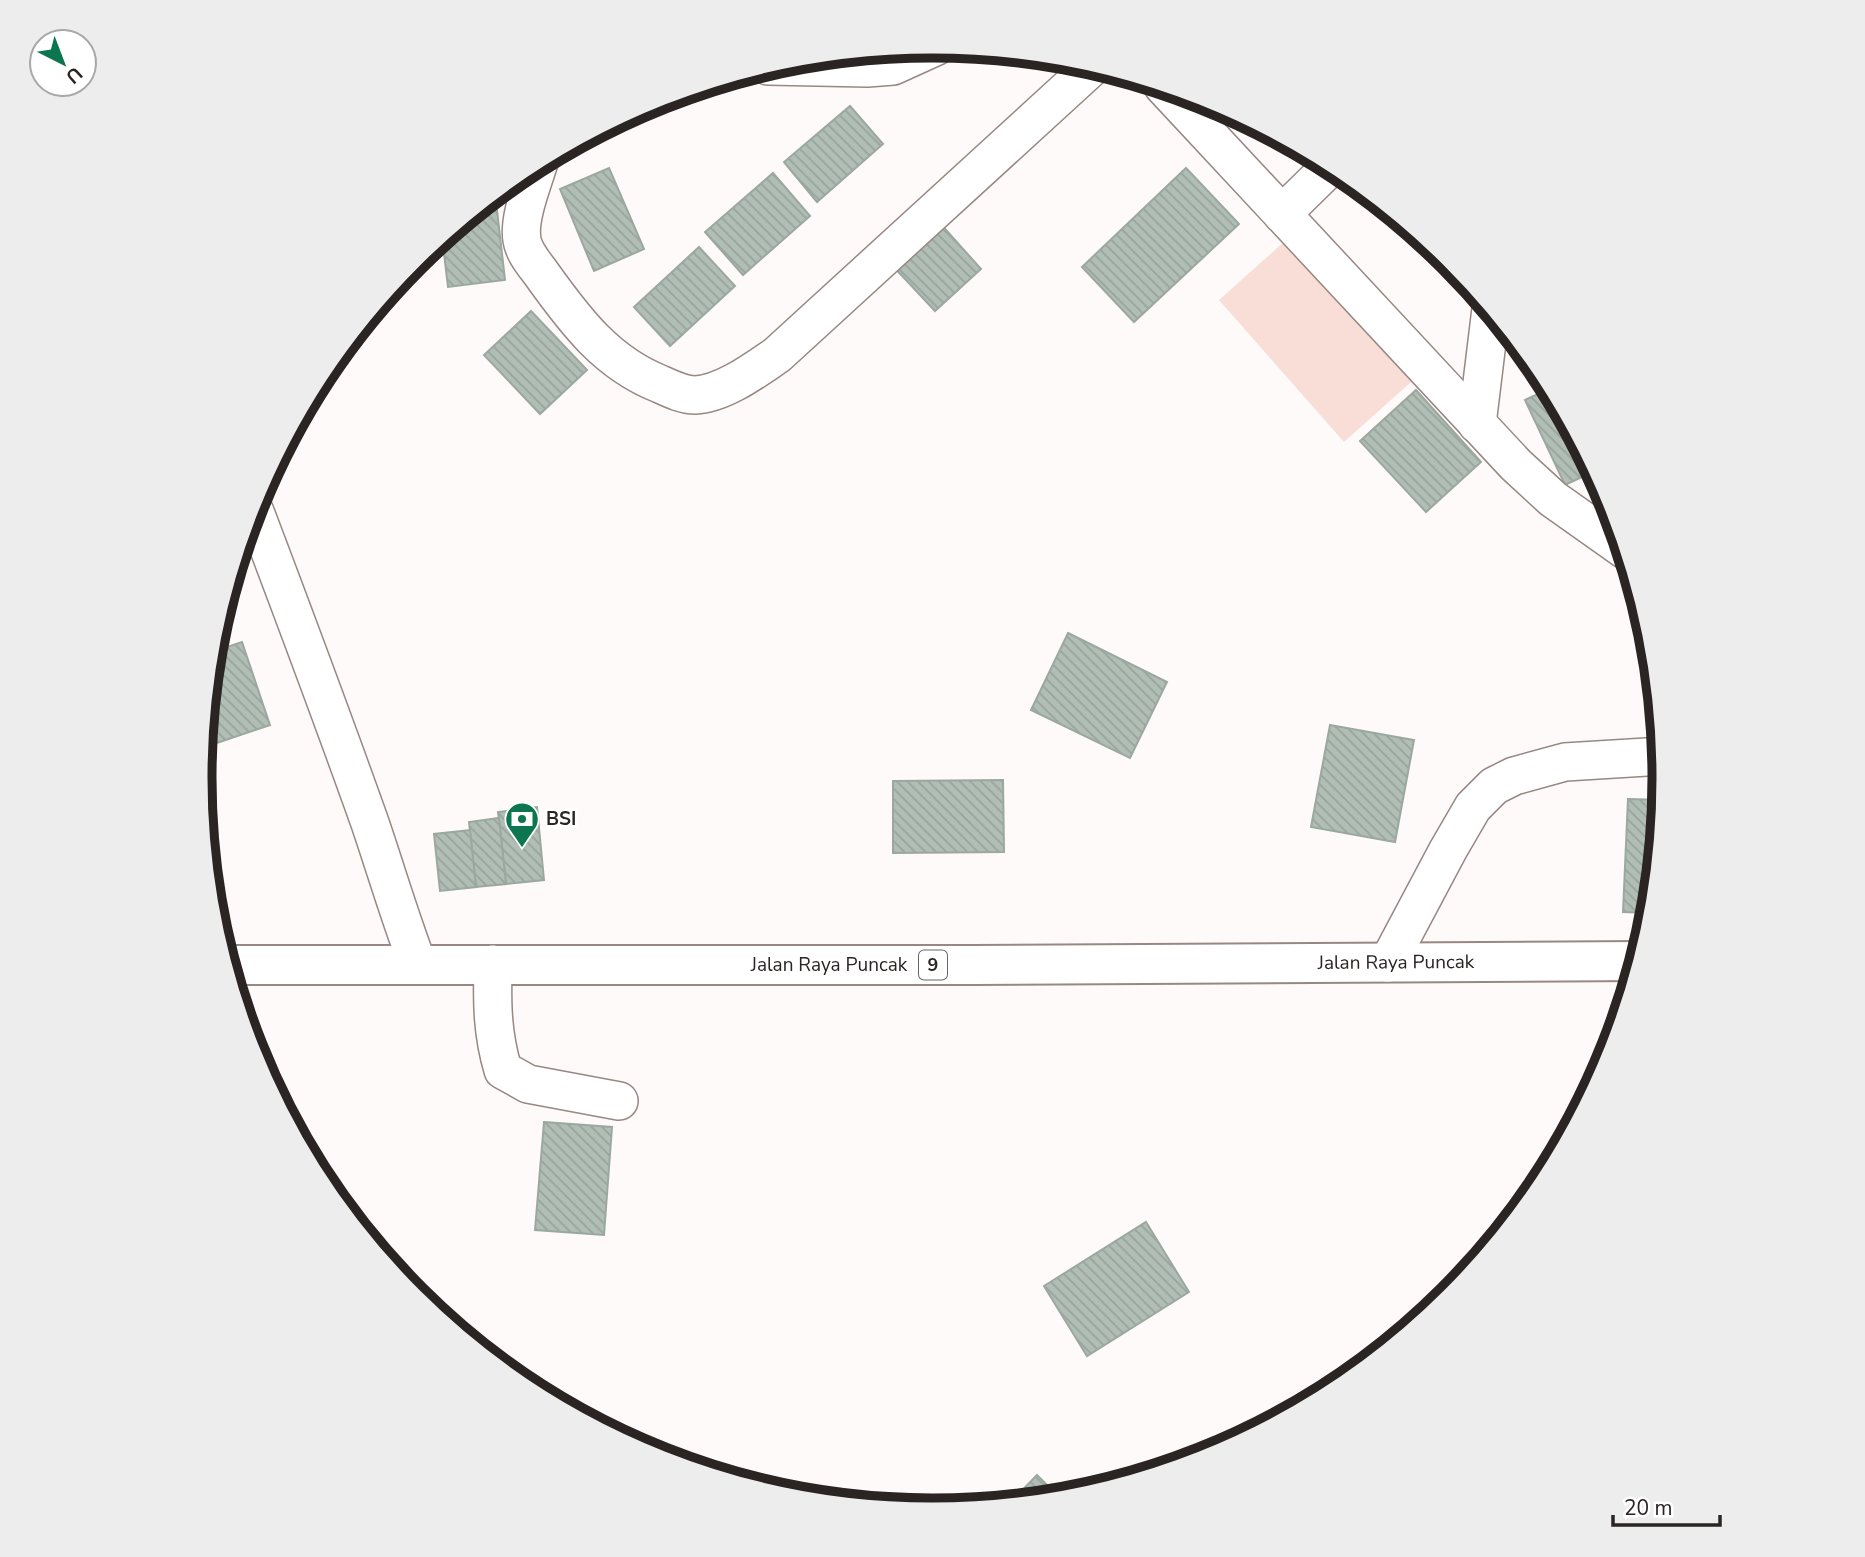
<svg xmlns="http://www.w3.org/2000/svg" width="1865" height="1557" font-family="'Nunito Sans',sans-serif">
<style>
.green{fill:#f9ded7}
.building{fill:url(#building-back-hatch);stroke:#9aa8a0;stroke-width:2}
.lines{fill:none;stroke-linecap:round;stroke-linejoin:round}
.minor-casing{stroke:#978884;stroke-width:40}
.highway-casing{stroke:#978884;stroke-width:42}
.minor{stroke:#fff;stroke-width:37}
.highway{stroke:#fff;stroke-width:38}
.labels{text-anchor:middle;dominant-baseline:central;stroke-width:6;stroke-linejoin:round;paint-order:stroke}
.shield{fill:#fff;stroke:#6a6665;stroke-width:2}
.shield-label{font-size:18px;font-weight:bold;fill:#2a2423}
.poi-label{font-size:19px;font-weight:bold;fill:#2a2423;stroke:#fff;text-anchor:start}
.street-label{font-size:19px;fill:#2a2423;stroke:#fff}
.rim{fill:none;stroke:#2a2423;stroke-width:9}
</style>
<defs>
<pattern id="building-back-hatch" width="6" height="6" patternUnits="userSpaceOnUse" patternTransform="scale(1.75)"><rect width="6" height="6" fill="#b0beb6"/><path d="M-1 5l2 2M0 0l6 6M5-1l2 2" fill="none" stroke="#98a39c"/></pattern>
</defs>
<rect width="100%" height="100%" fill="#fefaf9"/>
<!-- green -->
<path class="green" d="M1294,233L1420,374L1344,442L1219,300Z"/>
<!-- building -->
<g class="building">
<path d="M850,106L883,144L817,202L784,162Z"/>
<path d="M609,168L644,249L594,271L560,189Z"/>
<path d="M1186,168L1239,224L1134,322L1082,267Z"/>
<path d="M773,173L810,216L743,275L705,232Z"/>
<path d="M497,210L505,280L448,287L442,237L471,214Z"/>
<path d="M938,221L981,269L935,311L891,264Z"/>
<path d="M699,247L735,286L670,346L634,307Z"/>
<path d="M531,311L587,370L540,414L484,355Z"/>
<path d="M1551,388L1595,471L1565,485L1525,400Z"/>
<path d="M1416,390L1481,462L1426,512L1360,441Z"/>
<path d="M1068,633L1167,682L1130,758L1031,710Z"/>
<path d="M242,642L270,725L202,748L212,652Z"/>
<path d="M1330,725L1414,740L1395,842L1311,827Z"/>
<path d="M1003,780L1004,852L893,853V781Z"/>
<path d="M1628,799L1663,800L1652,913L1623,912Z"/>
<path d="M537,807L544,880L506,884L498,812Z"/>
<path d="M499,818L506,884L476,887L469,822Z"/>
<path d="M470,830L476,887L440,891L434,834Z"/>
<path d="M544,1122L612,1127L604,1235L535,1230Z"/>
<path d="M1146,1222L1189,1292L1087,1356L1044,1286Z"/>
<path d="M1037,1475L1061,1499L1009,1504Z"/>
</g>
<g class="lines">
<!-- minor casing -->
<g class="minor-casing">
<g id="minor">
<path d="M768,66L867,68L893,66L937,46"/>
<path d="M1163,86L1516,465L1553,499L1625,550"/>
<path d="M539,162C533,183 518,218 522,240C524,253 536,266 543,276C576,322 607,363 660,384C671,389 683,395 695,395C723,394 755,370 777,355L1094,65"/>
<path d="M1282,214L1332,165"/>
<path d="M1477,424L1491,309"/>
<path d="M251,513L255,512C294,615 333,719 370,823C386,870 400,918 418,965"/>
<path d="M1388,963L1448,850L1473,807L1494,786L1514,776L1565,762L1663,756"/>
<path d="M493,964C492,1003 492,1033 503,1070L528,1084L619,1101"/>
</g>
</g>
<!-- highway casing -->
<g class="highway-casing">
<g id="highway">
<path id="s1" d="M227,965H974L1640,961"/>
</g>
</g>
<!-- minor -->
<use href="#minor" class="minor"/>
<!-- highway -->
<use href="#highway" class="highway"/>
</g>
<!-- icons -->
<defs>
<g id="bank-pin" transform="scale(1.75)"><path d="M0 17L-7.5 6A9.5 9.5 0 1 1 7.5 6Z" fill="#0b764f" stroke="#fff"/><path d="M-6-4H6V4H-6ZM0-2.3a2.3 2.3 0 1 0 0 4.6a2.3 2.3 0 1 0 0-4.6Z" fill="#fff"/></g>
</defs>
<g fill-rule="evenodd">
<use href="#bank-pin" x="522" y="819"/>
</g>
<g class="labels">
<!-- shield labels -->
<rect class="shield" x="919" y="950.5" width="28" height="29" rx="5"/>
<g class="shield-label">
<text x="933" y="965">9</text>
</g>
<!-- poi labels -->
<g class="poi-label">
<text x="546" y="819">BSI</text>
</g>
<!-- street labels -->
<g class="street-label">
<text stroke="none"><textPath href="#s1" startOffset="1169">Jalan Raya Puncak</textPath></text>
<text stroke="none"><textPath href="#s1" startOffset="602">Jalan Raya Puncak</textPath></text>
</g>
</g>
<!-- crop -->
<path d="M0 0H1865V1557H0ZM212 778a720 720 0 1 1 1440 0a720 720 0 1 1-1440 0Z" fill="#eeeded" fill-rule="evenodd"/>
<path class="rim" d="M212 778a720 720 0 1 1 1440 0a720 720 0 1 1-1440 0Z"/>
<!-- north arrow -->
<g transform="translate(63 63) rotate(138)"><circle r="33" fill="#ffffff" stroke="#aaa7a7" stroke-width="2"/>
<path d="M0-5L12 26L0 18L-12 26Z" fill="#0b764f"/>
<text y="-10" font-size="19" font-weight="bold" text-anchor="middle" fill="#2a2423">U</text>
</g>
<!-- scale -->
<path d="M1613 1515v10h107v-10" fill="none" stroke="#2a2423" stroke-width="3.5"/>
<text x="1624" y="1515" font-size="21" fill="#2a2423" stroke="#ffffff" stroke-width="5" paint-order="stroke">20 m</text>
</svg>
